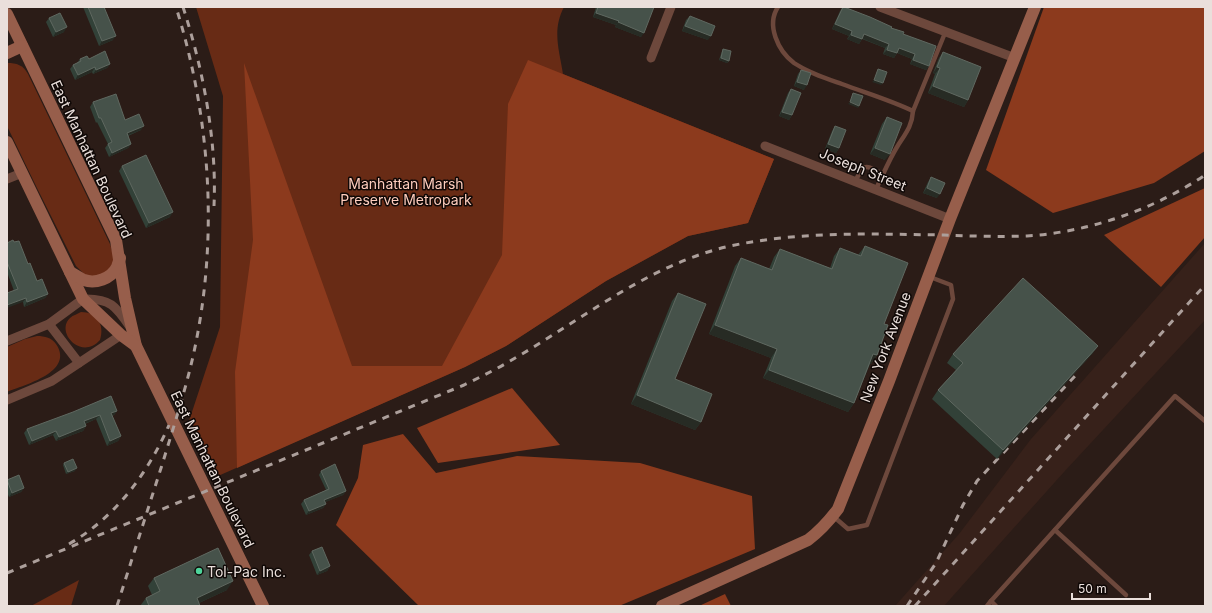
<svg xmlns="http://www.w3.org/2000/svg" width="1212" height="613" font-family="Inter,sans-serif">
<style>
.built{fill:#37211a}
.green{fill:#682b15}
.forest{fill:#8c3a1d}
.water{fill:#8e3c1f}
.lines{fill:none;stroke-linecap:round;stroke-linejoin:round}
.lane{stroke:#6d483c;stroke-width:4.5}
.street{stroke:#6d483c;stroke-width:9}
.secondary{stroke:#975e4b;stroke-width:12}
.rail{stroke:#ac9f9b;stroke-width:3;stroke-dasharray:7 7;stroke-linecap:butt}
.wall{fill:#324138}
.shaded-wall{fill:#272b24}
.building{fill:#46524a;stroke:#5f6860}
.poi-dot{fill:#4dd39a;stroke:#0f0806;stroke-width:1.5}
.labels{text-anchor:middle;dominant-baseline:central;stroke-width:3;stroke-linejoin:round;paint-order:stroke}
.street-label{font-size:14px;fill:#eadfdb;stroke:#0f0806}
.park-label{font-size:14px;fill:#fecdbd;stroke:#0f0806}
.poi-label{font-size:14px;fill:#eadfdb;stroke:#0f0806;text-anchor:start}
</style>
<rect width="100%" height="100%" fill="#2b1c17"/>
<!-- built -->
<path class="built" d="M1205,243V320L1064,472L944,606H895L959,534L1031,439Z"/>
<!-- green -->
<g class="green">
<path d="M196,7H564C552,30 559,49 563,74L774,159L748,223L688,236L606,281L506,346L465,367L218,476L189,421L220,327L223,96Z"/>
<path d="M7,63C17,63 23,65 28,74L110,244L113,254V263L109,270L103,275L87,277L76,266L37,188L7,126Z"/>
<path d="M81,312C97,312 105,325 100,340C81,361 55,332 70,318C73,315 78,314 81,312Z"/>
<path d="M37,336C45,336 52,338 56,344C75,372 24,385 7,392V347L25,339Z"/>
<path d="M79,580L71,606H31Z"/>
</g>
<!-- forest -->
<g class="forest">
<path d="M1044,7H1205V151L1154,183L1053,213L986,170Z"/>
<path d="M528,60L774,159L748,223L688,236L606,281L506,346L465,367L237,468L235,372L253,240L244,63L352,366H442L502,255L508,104Z"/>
<path d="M1205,188V237L1161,287L1104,235Z"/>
<path d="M403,434L436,473L517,456L640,463L752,496L755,549L619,606H419L336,525L358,478L363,445Z"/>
<path d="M725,594L731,606H699Z"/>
</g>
<!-- water -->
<path class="water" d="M512,388L560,445L438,463L417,428Z"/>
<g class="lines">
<!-- lane -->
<g class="lane">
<path d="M778,7C766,25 778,51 794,63C809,73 825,78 842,84C866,93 890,100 913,111L945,33"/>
<path d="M855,181C866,162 864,165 883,174"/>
<path d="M876,189C883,175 889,160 897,147C905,134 912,127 913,111"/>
<path d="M833,516L848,529L867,525L953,299L951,285L930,277"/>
<path d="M1055,530L1126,595"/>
<path d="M991,601L1175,396L1205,421"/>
<path d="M987,606L991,601L996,606"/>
</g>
<!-- street -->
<g class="street">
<path d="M880,7L1015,58"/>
<path d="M651,58L671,7"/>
<path d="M765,146L950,219"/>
<path d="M7,179L22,173"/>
<path d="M49,324L79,363"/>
<path d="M7,341L49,324L83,299C110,298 116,306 130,327"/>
<path d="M7,400L52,381L121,335"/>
</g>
<!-- secondary -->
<g class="secondary">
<path d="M7,14L116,240L125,298L136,346L263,606"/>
<path d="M7,53L22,46"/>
<path d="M7,142L83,299L121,335L136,346"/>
<path d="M70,272C74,274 79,278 84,280C95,284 111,279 117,267C118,264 119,261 120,258"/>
<path d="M662,606L808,540C820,531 829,521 838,509L889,381L950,219L1035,7"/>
</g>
<!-- rail -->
<g class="rail">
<path d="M183,7C203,69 217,140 214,206"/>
<path d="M69,544C116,517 148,473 169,425"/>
<path d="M7,573L464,385C480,377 495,370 510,361C582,320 647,265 730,246C801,231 872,234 944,235C971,236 999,237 1027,236C1089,232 1153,210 1205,175"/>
<path d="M117,606C132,559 147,512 162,465C175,422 189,380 197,337C218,227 209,113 176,7"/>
<path d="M907,606L936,563L963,505L977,481L1075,376"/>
<path d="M915,606L1205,285"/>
</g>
</g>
<!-- wall -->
<g class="wall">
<path d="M83,7H104L113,40L99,46Z"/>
<path d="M596,7H654L641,37L615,27L616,25L593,17Z"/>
<path d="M843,7L891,28L903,34L929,66L926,70L910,64L912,59L897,53L894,58L883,54L885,48L862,39L859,44L847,39L849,36L832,29L840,11Z"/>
<path d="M690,16L708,40L682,31L686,20Z"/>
<path d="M49,18L64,32L53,37L46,22Z"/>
<path d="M723,49L729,61L727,63L719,60L722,51Z"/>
<path d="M943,52L968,100L964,107L928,93L935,74L933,73L939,58Z"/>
<path d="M80,59H89L110,64L107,68L93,74L92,72L75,80L70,69L73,65L77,63Z"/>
<path d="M801,70L804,90L794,86L798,74Z"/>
<path d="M791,89L792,115L789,120L779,116L788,93Z"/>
<path d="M93,102L141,130L128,136L131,144L128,148L109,157L105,148L108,144L97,122L96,123L90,107Z"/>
<path d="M887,117L885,160L870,154L882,124Z"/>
<path d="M835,126L839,148L836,153L825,149L832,131Z"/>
<path d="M122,166L170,217L146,228L119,171Z"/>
<path d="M931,177L937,198L923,193L928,182Z"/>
<path d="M7,243L28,264L37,281L48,294L45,298L24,307L23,302L14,291L7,272Z"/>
<path d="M865,246L884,324L877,355L871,364H870L854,403L848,412L763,378L771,358L709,334L735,266L741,258L769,269L774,257L780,249L830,268L834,256L840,248L858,255Z"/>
<path d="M678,293L675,379L701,422L695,430L631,404L672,301Z"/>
<path d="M1098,346L1092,354L997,459L932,399L938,390L956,370L947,363L953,354Z"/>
<path d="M117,411L114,415L112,416L121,436L118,441L107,446L96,419L85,424L86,426L83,431L56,441L53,435L29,445L24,433L27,429Z"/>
<path d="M64,463L75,471L66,474L63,465Z"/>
<path d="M321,471L346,491L343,495L325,502L326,504L323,508L306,515L301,504L304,500L326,490L319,475Z"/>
<path d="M7,480L24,488L21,492L9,497L7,492Z"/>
<path d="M312,551L330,566L327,571L317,575L309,555Z"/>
<path d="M154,578L227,590L199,603L200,606H140L146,598L152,595L148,586Z"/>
</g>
<!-- shaded-wall -->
<g class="shaded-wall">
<path d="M596,13L619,21L616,25L593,17Z"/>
<path d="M618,22L644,33L641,37L615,27Z"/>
<path d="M835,24L852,31L849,36L832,29Z"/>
<path d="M685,26L711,36L708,40L682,31Z"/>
<path d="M67,27L64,32L53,37L56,32Z"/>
<path d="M864,34L889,44L885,48L861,38Z"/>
<path d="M851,35L862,39L859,44L847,39Z"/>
<path d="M116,36L113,40L99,46L102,41Z"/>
<path d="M899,48L915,54L912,59L895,52Z"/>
<path d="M887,50L897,53L894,58L883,54Z"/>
<path d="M721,58L729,61L727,63L719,60Z"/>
<path d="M913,60L929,66L926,70L910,64Z"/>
<path d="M110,64L107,68L93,74L96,70Z"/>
<path d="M95,67L92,72L75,80L78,75Z"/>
<path d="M937,67L940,68L935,74L933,73Z"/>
<path d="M874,80L883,83L881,85L872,82Z"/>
<path d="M797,82L807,85L804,90L794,86Z"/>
<path d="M933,86L968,100L964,107L928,93Z"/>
<path d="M850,102L859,106L858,108L848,104Z"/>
<path d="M782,112L792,115L789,120L779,116Z"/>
<path d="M144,126L141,130L123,137L127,133Z"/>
<path d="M131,144L128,148L109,157L112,153Z"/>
<path d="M828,144L839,148L836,153L825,149Z"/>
<path d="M875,148L890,154L885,160L870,154Z"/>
<path d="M927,188L940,194L937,198L923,193Z"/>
<path d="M173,212L170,217L146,228L149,223Z"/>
<path d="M48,294L45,298L24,307L27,302Z"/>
<path d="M26,298L23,302L7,308V305Z"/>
<path d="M715,325L777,349L771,358L709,334Z"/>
<path d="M1098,346L1092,354L997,459L1003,450Z"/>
<path d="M873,354L877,355L871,364L867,363Z"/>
<path d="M769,370L854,403L848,412L763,378Z"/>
<path d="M637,395L701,422L695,430L631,404Z"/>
<path d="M117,411L114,415L108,418L111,413Z"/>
<path d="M100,415L96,419L81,425L84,421Z"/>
<path d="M86,426L83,431L56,441L59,437Z"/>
<path d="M56,431L53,435L29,445L32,441Z"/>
<path d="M121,436L118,441L107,446L110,441Z"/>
<path d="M77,468L75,471L66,474L68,472Z"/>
<path d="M24,488L21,492L9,497L12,493Z"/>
<path d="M346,491L343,495L321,504L324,500Z"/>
<path d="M326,504L323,508L306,515L309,511Z"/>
<path d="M330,566L327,571L317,575L320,571Z"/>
<path d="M233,581L227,590L192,606L197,598Z"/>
</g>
<!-- building -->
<g class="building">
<path d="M88,7H104L116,36L102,41Z"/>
<path d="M598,7H654L644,33L618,22L619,21L596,13Z"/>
<path d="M843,7H844L870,17L892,27L891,28L904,32L903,34L936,46L929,66L913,60L915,54L899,48L897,53L887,50L889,44L864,34L862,39L851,35L852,31L835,24Z"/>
<path d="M60,13L67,27L56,32L49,18Z"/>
<path d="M690,16L715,26L711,36L685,26Z"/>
<path d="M723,49L731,51L729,61L721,58Z"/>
<path d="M105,51L110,64L96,70L95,67L78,75L73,65L81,61L80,59L87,56L89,59Z"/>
<path d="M943,52L981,67L968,100L933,86L940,68L937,67Z"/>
<path d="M878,69L887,72L883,83L874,80Z"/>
<path d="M801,70L811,73L807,85L797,82Z"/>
<path d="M791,89L801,93L792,115L782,112Z"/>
<path d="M853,93L863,96L859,106L850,102Z"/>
<path d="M116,94L125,120L139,114L144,126L127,133L131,144L112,153L108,144L112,142L101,118H99L93,102Z"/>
<path d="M887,117L902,123L890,154L875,148Z"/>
<path d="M835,126L846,130L839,148L828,144Z"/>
<path d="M146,155L173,212L149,223L122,166Z"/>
<path d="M931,177L945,183L940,194L927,188Z"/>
<path d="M13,240L14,242L19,241L28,264L30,263L37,281L42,279L48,294L27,302L26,298L7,305V293L18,289L7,262V243Z"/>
<path d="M865,246L908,263L884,324L888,325L877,355L873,354L854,403L769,370L777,349L715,325L741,258L772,270L780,249L832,269L840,248L861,256Z"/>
<path d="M1023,278L1098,346L1003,450L938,390L963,363L953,354Z"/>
<path d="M678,293L706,304L675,379L712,394L701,422L637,395Z"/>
<path d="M111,396L117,411L111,413L121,436L110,441L100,415L84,421L86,426L59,437L56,431L32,441L27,429L73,412Z"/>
<path d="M73,459L77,468L68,472L64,463Z"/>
<path d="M335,464L346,491L324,500L326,504L309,511L304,500L329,489L321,471Z"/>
<path d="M19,475L24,488L12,493L7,480Z"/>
<path d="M322,547L330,566L320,571L312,551Z"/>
<path d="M218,548L233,581L197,598L200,606H149L146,598L160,591L154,578Z"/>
</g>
<!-- markers -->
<circle class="poi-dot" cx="199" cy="571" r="4"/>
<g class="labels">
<!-- street labels -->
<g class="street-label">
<text transform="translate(92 159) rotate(65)">East Manhattan Boulevard</text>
<text transform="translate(863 169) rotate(22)">Joseph Street</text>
<text transform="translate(885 347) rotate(-69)">New York Avenue</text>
<text transform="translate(213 469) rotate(64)">East Manhattan Boulevard</text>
</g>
<!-- park labels -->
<g class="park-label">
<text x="406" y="183">Manhattan Marsh<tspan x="406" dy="16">Preserve Metropark</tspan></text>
</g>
<!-- poi labels -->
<g class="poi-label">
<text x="207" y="571">Tol-Pac Inc.</text>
</g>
</g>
<!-- border -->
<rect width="1212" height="613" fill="none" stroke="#eadfdb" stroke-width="16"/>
<!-- scale -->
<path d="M1072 593v6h78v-6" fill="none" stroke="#eadfdb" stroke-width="2"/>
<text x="1078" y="593" font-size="12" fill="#eadfdb" stroke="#0f0806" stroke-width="3" paint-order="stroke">50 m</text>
</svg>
